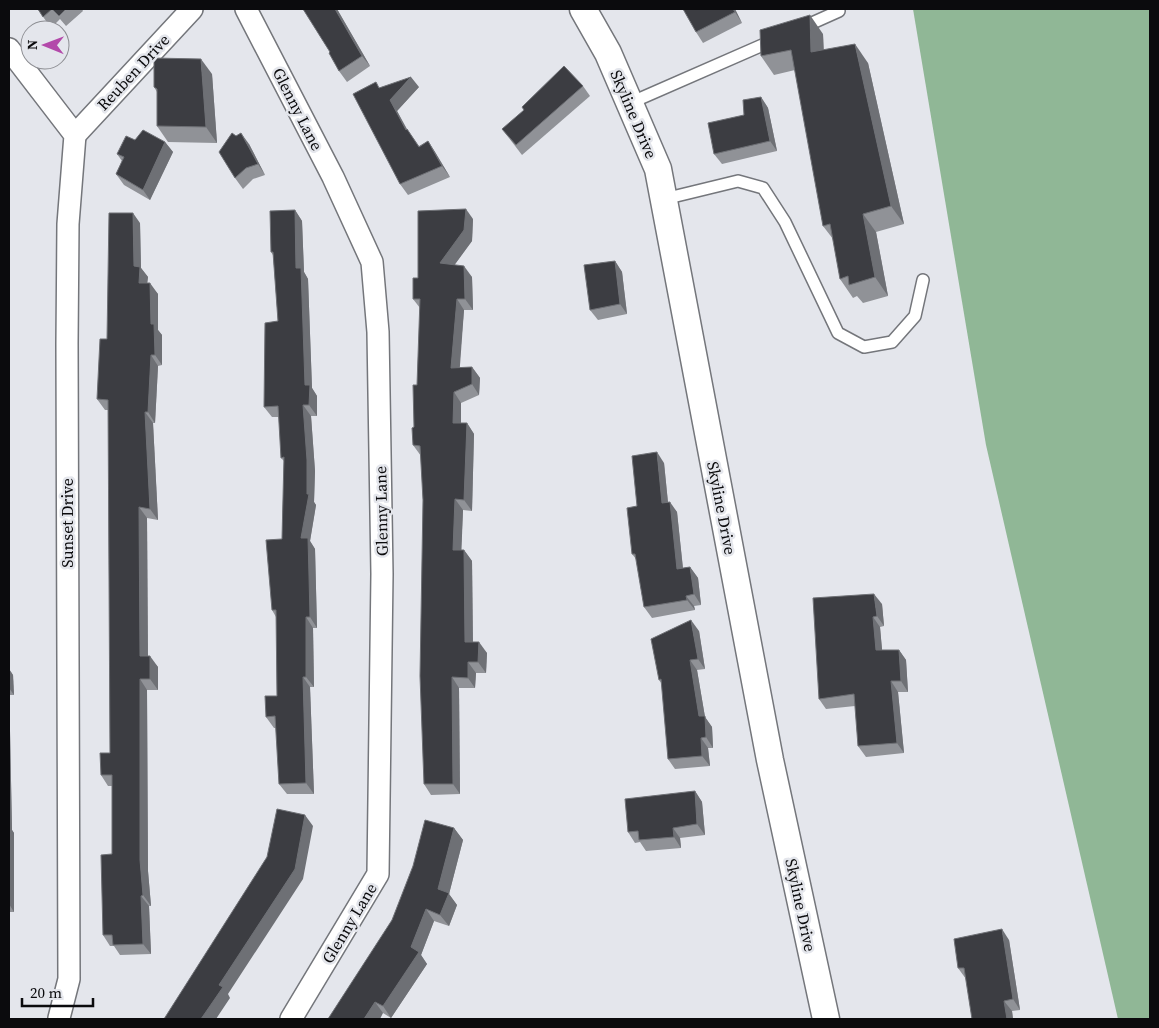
<svg xmlns="http://www.w3.org/2000/svg" width="1159" height="1028" font-family="'Source Serif 4',serif">
<style>
.forest{fill:#90b796}
.lines{fill:none;stroke-linecap:round;stroke-linejoin:round}
.service-casing{stroke:#74767b;stroke-width:14}
.minor-casing{stroke:#74767b;stroke-width:24}
.tertiary-casing{stroke:#74767b;stroke-width:29}
.service{stroke:#fff;stroke-width:11}
.minor{stroke:#fff;stroke-width:21}
.tertiary{stroke:#fff;stroke-width:26}
.wall{fill:#909297}
.shaded-wall{fill:#6e7075}
.building{fill:#3c3d42;stroke:#6e7075}
.labels{text-anchor:middle;dominant-baseline:central;stroke-width:5;stroke-linejoin:round;paint-order:stroke}
.street-label{font-size:16px;fill:#0b0b0d;stroke:#e4e6ec}
</style>
<rect width="100%" height="100%" fill="#e4e6ec"/>
<!-- forest -->
<path class="forest" d="M913,9H1150V1019H1118L986,445Z"/>
<g class="lines">
<!-- service casing -->
<g class="service-casing">
<g id="service">
<path d="M801,28L839,11"/>
<path d="M630,103L774,40"/>
<path d="M664,199L738,181L763,188L785,222L838,333L864,347L892,342L915,316L923,280"/>
</g>
</g>
<!-- minor casing -->
<g class="minor-casing">
<g id="minor">
<path d="M246,9L333,177L372,262L378,332L382,574L378,874L291,1019"/>
<path d="M9,49L75,135L68,224L67,344L69,979L59,1018"/>
<path d="M75,135L192,9"/>
</g>
</g>
<!-- tertiary casing -->
<g class="tertiary-casing">
<path id="tertiary" d="M583,9L608,53L658,169L770,760L826,1019"/>
</g>
<!-- service -->
<use href="#service" class="service"/>
<!-- minor -->
<use href="#minor" class="minor"/>
<!-- tertiary -->
<use href="#tertiary" class="tertiary"/>
</g>
<!-- wall -->
<g class="wall">
<path d="M37,9H82L83,11L66,26L60,19L51,28L39,11Z"/>
<path d="M303,9H337L370,66L347,82L339,71L330,52Z"/>
<path d="M735,9L742,23L703,43L696,32Z"/>
<path d="M823,34L824,50L868,63L904,224L876,232L888,296L863,303L857,296L853,298L840,279L833,239L823,226L795,70L774,75L761,56Z"/>
<path d="M212,74L217,143L168,142L157,126V92L154,87Z"/>
<path d="M583,86L590,96L522,155L502,129Z"/>
<path d="M380,87H419L397,111L407,129L419,146L428,141L435,152L450,177L408,195L400,184Z"/>
<path d="M761,97L768,108L777,151L722,164L714,154L744,115Z"/>
<path d="M135,140L165,142L173,152L150,200L124,185L116,174L122,161L117,154Z"/>
<path d="M249,144L265,175L253,179L243,189L235,178Z"/>
<path d="M295,210L302,221L304,272L308,279L312,388L317,396V416H311L315,471L314,502L316,505L310,541L315,549L317,628H313L314,687H310L314,794H287L279,784L276,728H274L266,717L277,696L276,617L272,610L282,539L284,461L281,458L279,417H272L264,407L278,321L273,255L271,252Z"/>
<path d="M473,219L472,241L454,265L472,277L473,310H464L459,368L472,367L480,378L479,395L461,403V423H467L474,434L472,511L463,510L461,550H464L472,561L473,642L487,653L486,673H476L475,688H459L460,794L431,795L424,784L423,500L421,456L413,445L417,385L420,308L413,299Z"/>
<path d="M140,223L141,268L148,277L147,283L158,294V330L162,335V365L158,366L155,423H153L158,520L147,518L148,656L158,667V690H147L148,871L151,906H149L151,954L120,955L114,946H110L103,935L112,854V786H108L101,775L110,753L108,410H105L97,399L107,339Z"/>
<path d="M615,261L622,272L627,314L598,320L590,310Z"/>
<path d="M664,463L668,502L677,512L683,568L690,567L698,578L701,605L694,606L695,610L652,618L644,607L636,559L632,554L637,506Z"/>
<path d="M882,604L884,626L880,627L882,650H899L906,660L908,692H898L904,753L866,757L858,746L855,706L826,709L819,699Z"/>
<path d="M699,631L705,669L697,670L705,717L712,727L713,748H708L710,766L675,769L668,759L662,684L659,680Z"/>
<path d="M9,669L13,675L14,695H9Z"/>
<path d="M9,729L10,731L12,830L14,833V912H9Z"/>
<path d="M695,791L702,802L705,835L680,838L681,848L646,851L640,842L635,843L628,832Z"/>
<path d="M454,828L463,840L449,894L457,905L449,926L434,921L421,955L427,964L391,1018L383,1013L328,1019Z"/>
<path d="M1009,940L1020,1010L1012,1011L1013,1019H972L966,979L958,968Z"/>
</g>
<!-- shaded-wall -->
<g class="shaded-wall">
<path d="M335,9H337L370,66L362,56Z"/>
<path d="M733,9H735L742,23L735,12Z"/>
<path d="M810,15L823,34L824,71L811,52Z"/>
<path d="M855,44L868,63L904,224L891,206Z"/>
<path d="M201,59L212,74L217,143L206,127Z"/>
<path d="M411,77L419,87L397,111L413,141L406,130L390,100Z"/>
<path d="M761,97L768,108L777,151L770,141Z"/>
<path d="M241,133L249,144L265,175L258,164Z"/>
<path d="M428,141L435,152L450,177L442,166Z"/>
<path d="M165,142L173,152L150,200L143,190Z"/>
<path d="M466,209L473,219L472,241L448,274L440,263Z"/>
<path d="M295,210L302,221L304,272L308,279L312,388L317,396V416L309,405L305,385L296,268Z"/>
<path d="M133,213L140,223L141,268L148,277L146,293L139,283L134,266Z"/>
<path d="M863,214L876,232L888,296L875,277Z"/>
<path d="M615,261L622,272L627,314L620,304Z"/>
<path d="M464,266L472,277L473,310L465,299Z"/>
<path d="M150,283L158,294V330L162,335V365L155,355L151,324Z"/>
<path d="M457,299L464,310L459,379L451,368Z"/>
<path d="M151,355L158,366L155,423L148,412Z"/>
<path d="M472,367L480,378L479,395L472,384Z"/>
<path d="M454,392L461,403V433L453,423Z"/>
<path d="M303,405L311,416L315,471L314,502L316,505L310,541L315,549L317,628L310,617L301,538L307,494Z"/>
<path d="M145,412L153,423L158,520L150,509Z"/>
<path d="M467,423L474,434L472,511L464,500Z"/>
<path d="M657,452L664,463L669,513L662,503Z"/>
<path d="M455,499L463,510L461,561L453,550Z"/>
<path d="M670,502L677,512L684,579L677,569Z"/>
<path d="M139,507L147,518L148,667L140,656Z"/>
<path d="M464,550L472,561L473,652L465,642Z"/>
<path d="M690,567L698,578L701,605L694,594Z"/>
<path d="M874,594L882,604L884,626L877,616Z"/>
<path d="M686,596L694,606L695,610L687,600Z"/>
<path d="M306,617L313,628L314,687L306,677Z"/>
<path d="M873,617L880,627L883,660L876,650Z"/>
<path d="M691,620L699,631L705,669L698,659Z"/>
<path d="M479,642L487,653L486,673L478,662Z"/>
<path d="M899,650L906,660L908,692L901,681Z"/>
<path d="M150,656L158,667V690L150,679Z"/>
<path d="M690,660L697,670L705,717L712,727L713,748L706,737L699,716Z"/>
<path d="M468,662L476,673L475,688L468,678Z"/>
<path d="M9,669L13,675L14,695L9,688Z"/>
<path d="M303,677L310,687L314,794L306,783Z"/>
<path d="M452,677L459,688L460,794L453,784Z"/>
<path d="M140,679L147,690L148,871L151,906L143,895L140,860Z"/>
<path d="M891,681L898,692L904,753L897,743Z"/>
<path d="M9,729L10,731L12,830L14,833V912L9,904Z"/>
<path d="M701,738L708,748L710,766L702,756Z"/>
<path d="M695,791L702,802L705,835L697,824Z"/>
<path d="M305,815L313,826L303,879L228,994L230,998L216,1019H201L219,985Z"/>
<path d="M454,828L463,840L449,894L457,905L449,926L440,915L438,889Z"/>
<path d="M673,828L680,838L681,848L674,837Z"/>
<path d="M141,896L149,906L151,954L143,944Z"/>
<path d="M426,909L434,921L421,955L427,964L391,1018L383,1006L411,947Z"/>
<path d="M1002,929L1009,940L1020,1010L1013,999Z"/>
<path d="M1004,1001L1012,1011L1013,1019H1007Z"/>
<path d="M375,1002L383,1013L380,1019H364Z"/>
</g>
<!-- building -->
<g class="building">
<path d="M38,9H52L43,17Z"/>
<path d="M52,9H66L59,16Z"/>
<path d="M303,9H335L362,56L339,71L329,53L330,52Z"/>
<path d="M683,9H733L735,12L696,32Z"/>
<path d="M810,15L811,52L855,44L891,206L863,214L875,277L849,285L848,276L840,279L830,224L823,226L791,50L761,56L760,30Z"/>
<path d="M154,58L201,59L206,127L157,126V89L154,87Z"/>
<path d="M564,66L583,86L516,145L502,129L524,110L522,107Z"/>
<path d="M411,77L390,100L406,130L407,129L419,147L428,141L442,166L400,184L353,94L376,82L379,88Z"/>
<path d="M761,97L770,141L714,154L708,123L744,115L743,100Z"/>
<path d="M143,130L165,142L143,190L116,174L124,157L117,154L126,136L135,140Z"/>
<path d="M232,133L236,136L241,133L258,164L246,168L235,178L219,152Z"/>
<path d="M466,209L464,230L440,263L464,266L465,299H457L451,368L472,367V384L454,392L453,423H467L464,500L455,499L453,550H464L465,642H479L478,662H468V678L452,677L453,784H424L420,676L423,500L420,446L413,445L412,428L414,427L413,385H417L420,299H413V278H418V211Z"/>
<path d="M295,210L296,268H301L305,385H310L309,405H303L307,460V494H309L301,538H308L309,576L310,617H306V677H303L306,783L279,784L275,716L266,717L265,696H277L276,610H272L266,540L282,539L284,457L281,458L278,406L264,407L265,323L278,321L273,252H271L270,211Z"/>
<path d="M109,213H133L134,266L140,267L139,283H150L151,324H154L155,355H151L148,412H145L150,509L139,507L140,656H150V679H140V860L143,895L141,896L143,944L113,945L112,935H103L101,855L112,854V775H101L100,753H110L108,400L97,399L100,339H107Z"/>
<path d="M615,261L620,304L590,310L584,265Z"/>
<path d="M657,452L662,503L670,502L677,569L690,567L694,594L686,596L687,600L644,607L635,554H632L627,508L637,506L632,456Z"/>
<path d="M874,594L877,616L873,617L876,650H899L901,681H891L897,743L858,746L854,694L819,699L813,598Z"/>
<path d="M691,620L698,659L690,660L699,716H705L706,737L701,738L702,756L668,759L661,679L659,680L651,639Z"/>
<path d="M695,791L697,824L673,828L674,837L639,840L638,831L628,832L625,799Z"/>
<path d="M277,809L305,815L295,869L219,985L223,987L201,1019H164L267,857Z"/>
<path d="M425,820L454,828L438,889L449,893L440,915L426,909L411,947L419,952L383,1006L375,1002L364,1019H328L392,920L413,866Z"/>
<path d="M1002,929L1013,999L1004,1001L1007,1019H972L964,968H958L954,939Z"/>
</g>
<g class="labels">
<!-- street labels -->
<g class="street-label">
<text transform="translate(133 72) rotate(-47)">Reuben Drive</text>
<text transform="translate(298 109) rotate(63)">Glenny Lane</text>
<text transform="translate(634 114) rotate(67)">Skyline Drive</text>
<text transform="translate(722 508) rotate(79)">Skyline Drive</text>
<text transform="translate(381 511) rotate(-91)">Glenny Lane</text>
<text transform="translate(67 523) rotate(-90)">Sunset Drive</text>
<text transform="translate(801 905) rotate(78)">Skyline Drive</text>
<text transform="translate(349 923) rotate(-59)">Glenny Lane</text>
</g>
</g>
<!-- border -->
<rect width="1159" height="1028" fill="none" stroke="#0b0b0d" stroke-width="20"/>
<!-- north arrow -->
<g transform="translate(45 45) rotate(271)"><circle r="24" fill="#e4e6ec" stroke="#8d8e93"/>
<path d="M0-4L9 19L0 12L-9 19Z" fill="#b349aa"/>
<text y="-8" font-size="14" font-weight="bold" text-anchor="middle" fill="#0b0b0d">N</text>
</g>
<!-- scale -->
<path d="M22 998v8h71v-8" fill="none" stroke="#0b0b0d" stroke-width="2.5"/>
<text x="30" y="998" font-size="15" fill="#0b0b0d" stroke="#e4e6ec" stroke-width="4" paint-order="stroke">20 m</text>
</svg>
